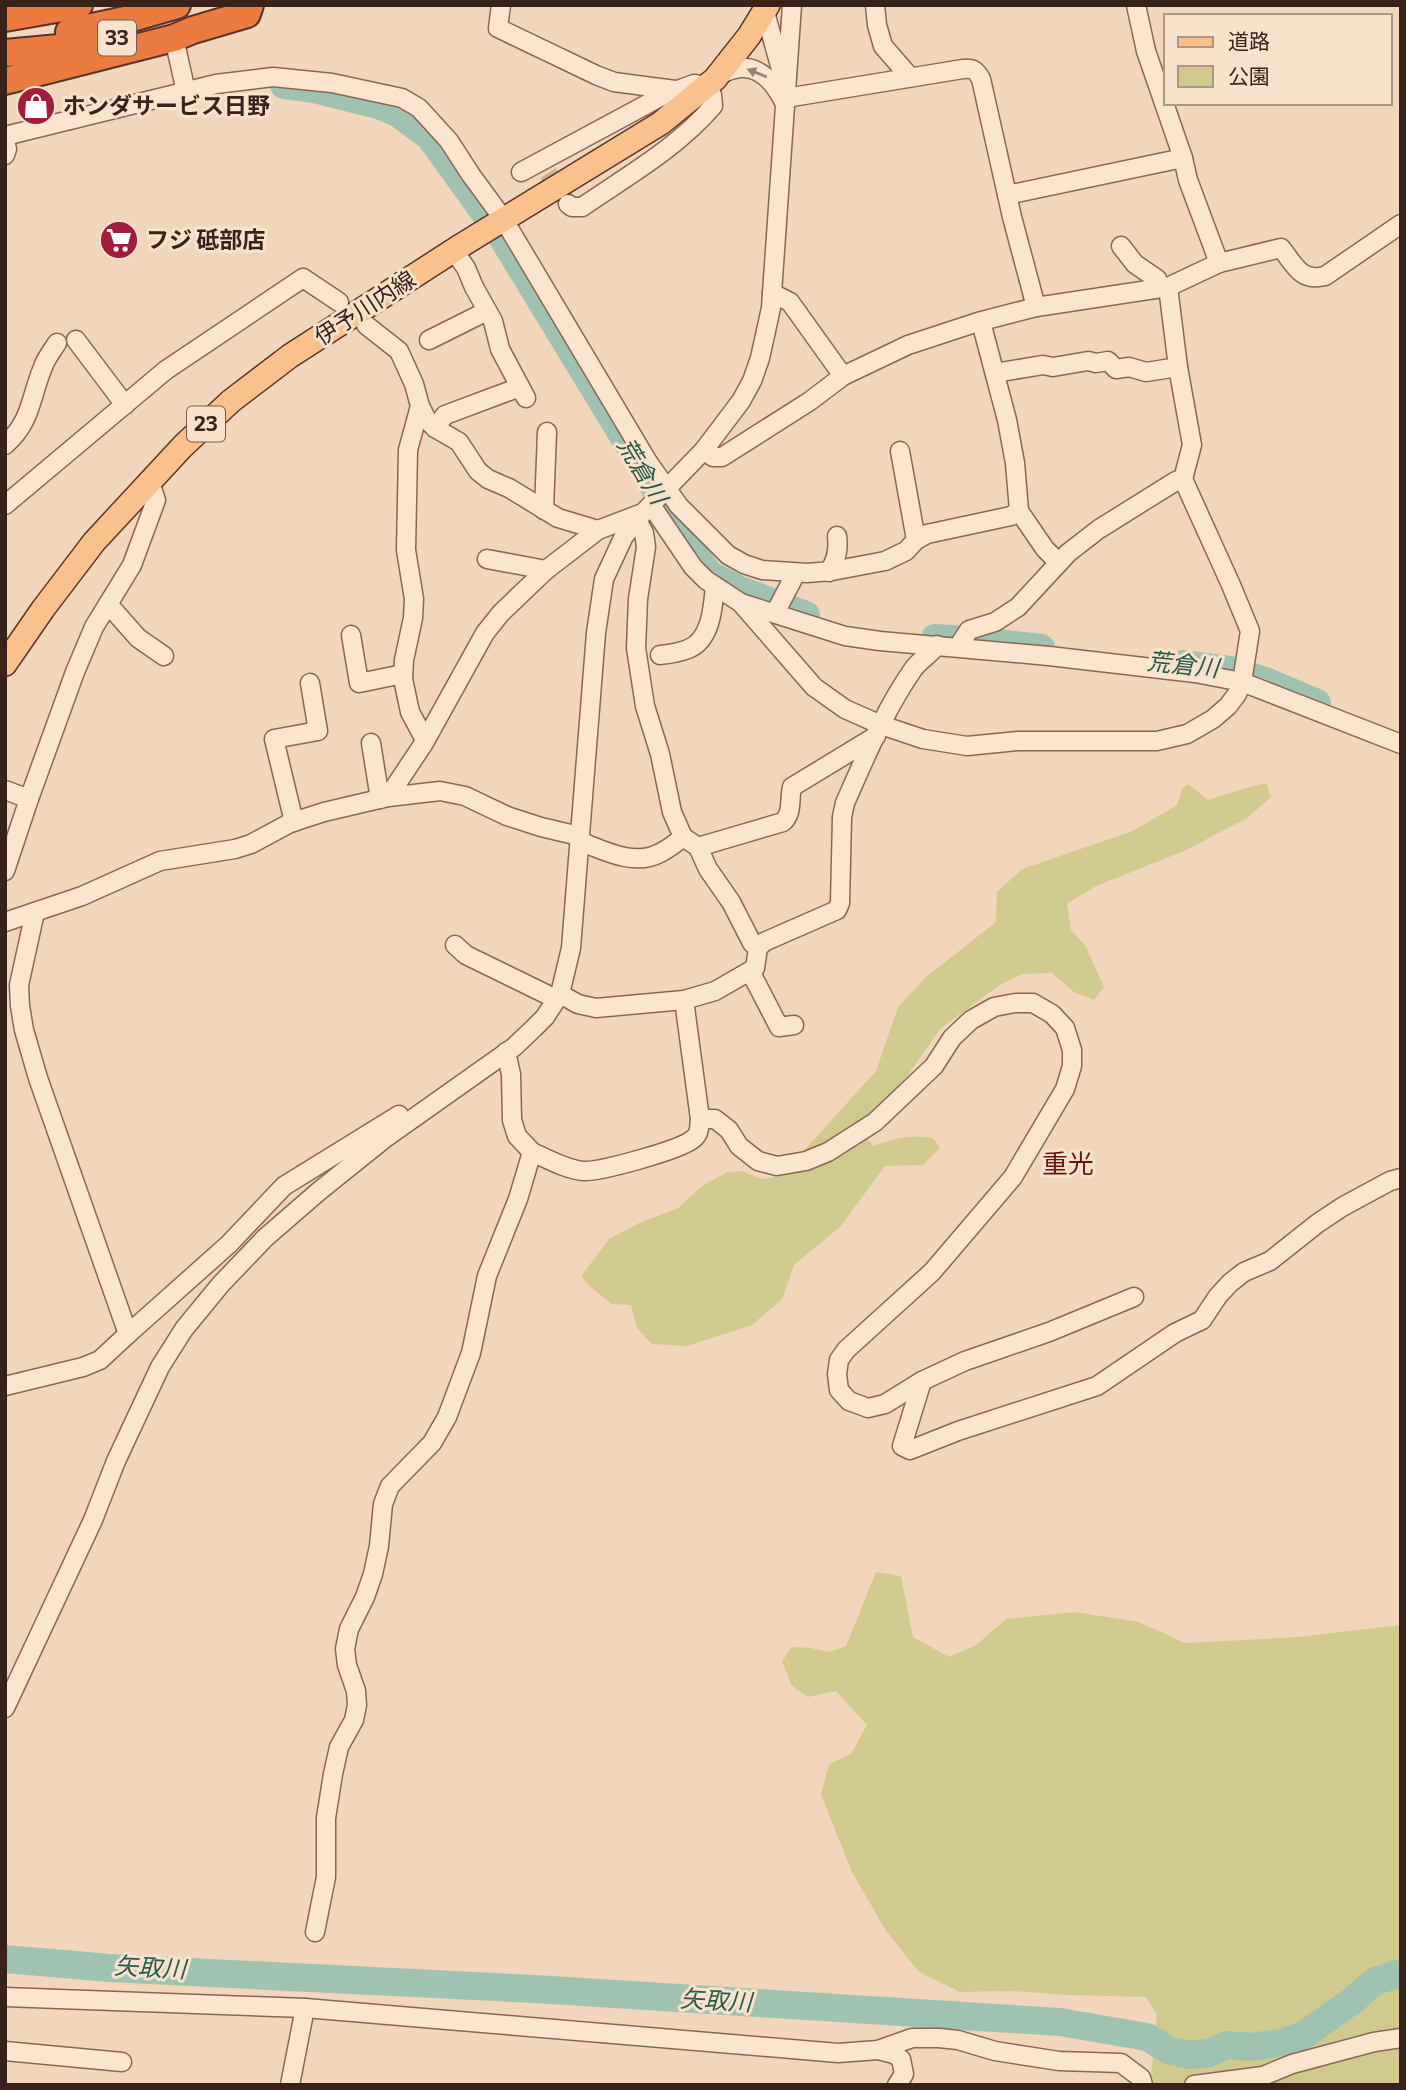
<svg xmlns="http://www.w3.org/2000/svg" width="1406" height="2090" font-family="Bitter,'Noto Sans JP',serif">
<style>
.green{fill:#d1ca8e}
.lines{fill:none;stroke-linecap:round;stroke-linejoin:round}
.river{stroke:#a0c2b1;stroke-width:28}
.minor-tunnel{stroke:#cdb29b;stroke-width:18;stroke-dasharray:18 9;stroke-linecap:butt}
.minor-casing{stroke:#8b6553;stroke-width:21}
.major-casing{stroke:#583428;stroke-width:26}
.highway-casing{stroke:#583428;stroke-width:30}
.minor{stroke:#fce5cf;stroke-width:18}
.major{stroke:#fbc18d;stroke-width:23}
.highway{stroke:#ec7b41;stroke-width:26}
.oneway{fill:#9a8474}
.labels{text-anchor:middle;dominant-baseline:central;stroke-width:6;stroke-linejoin:round;paint-order:stroke}
.shield{fill:#f9e2cb;stroke:#725c4f;stroke-width:2}
.shield-label{font-size:21px;font-weight:bold;fill:#38221a}
.poi-label{font-size:23px;font-weight:bold;fill:#38221a;stroke:#f9e2cb;text-anchor:start}
.street-label{font-size:23px;fill:#38221a;stroke:#f9e2cb}
.water-label{font-size:24px;font-style:italic;fill:#275a4c;stroke:#f9e2cb}
.quarter-label{font-size:26px;fill:#691515;stroke:#f9e2cb}
</style>
<rect width="100%" height="100%" fill="#f2d6bb"/>
<!-- green -->
<g class="green">
<path d="M1266,783L1271,797L1247,818L1184,851L1094,887L1067,904L1071,930L1085,945L1104,987L1094,1000L1074,992L1052,973L1022,974L1001,984L940,1029L906,1078L857,1128L873,1146C893,1139 913,1133 934,1139L940,1148L923,1165L885,1166L840,1227L794,1265L782,1299L752,1325L687,1346L652,1344L637,1328L631,1305L611,1304L586,1283L582,1275L609,1239L639,1223L678,1208L703,1185L728,1172L742,1171L762,1179L781,1176L876,1071L898,1007L926,977L996,922L997,892L1022,869L1133,831L1177,805L1182,789L1188,784L1208,800L1253,786Z"/>
<path d="M876,1572L901,1576L913,1637L949,1657L976,1645L1006,1619L1075,1612L1139,1622L1185,1643L1298,1637L1401,1625V2085H1150L1157,2015L1146,1997L1068,1995L1011,1991L960,1992L919,1972L886,1931L852,1872L821,1795L829,1764L851,1754L867,1725L836,1691L808,1697L792,1686L782,1662L791,1647L811,1648L829,1652L846,1646Z"/>
</g>
<g class="lines">
<!-- river -->
<g class="river">
<path d="M284,85L314,89L381,106L399,114L430,137L502,237L653,485L682,538L710,575L740,590L806,615"/>
<path d="M935,638L982,641L1041,648"/>
<path d="M1182,664L1230,670L1265,681L1317,703"/>
<path d="M5,1959L110,1968L535,1989L1060,2022L1147,2037L1170,2051L1189,2055L1210,2053L1227,2045L1251,2047L1285,2042L1304,2035L1352,2001L1375,1981L1401,1973"/>
</g>
<!-- minor-tunnel -->
<path class="minor-tunnel" d="M548,173L568,204"/>
<!-- minor casing -->
<g class="minor-casing">
<g id="minor">
<path d="M501,5L498,28L596,75L614,82L675,90"/>
<path d="M875,5L877,25L883,46L910,77"/>
<path d="M1136,5L1146,51L1183,158L1188,180L1219,263"/>
<path d="M765,12L782,73"/>
<path d="M174,38L186,92"/>
<path d="M718,76C749,57 770,74 784,102"/>
<path d="M786,98L963,69C973,68 976,70 981,79L1012,217L1036,307"/>
<path d="M5,136L216,84L273,77L332,83L402,98L419,108L449,141L471,175L504,220L648,462L679,506L728,555L744,564L762,570L807,573L832,571L885,561L906,551L916,540L927,534L1011,516L1019,511"/>
<path d="M5,142L7,149L5,155"/>
<path d="M521,172L664,95L694,84L707,86L712,95L713,106C677,148 627,176 582,207H572L568,204"/>
<path d="M1007,195L1183,158"/>
<path d="M1121,246L1135,264L1157,279L1160,288"/>
<path d="M454,251L466,268L474,287L493,321L500,349L526,398"/>
<path d="M772,293L790,302L843,376"/>
<path d="M981,322L1007,420L1015,463L1019,511L1045,549L1059,563"/>
<path d="M366,325L399,351L414,384L420,406L427,420L435,428L459,442L478,471L488,479L509,488L558,518L598,530"/>
<path d="M76,340L125,405"/>
<path d="M429,340L487,311"/>
<path d="M995,373L1043,365L1053,367L1088,361L1096,363L1108,361L1116,369L1129,367L1146,372L1178,367"/>
<path d="M420,406L408,450L406,550L414,599L413,618L404,660L403,679L410,712L425,740"/>
<path d="M435,428L445,415L520,387"/>
<path d="M5,445C32,421 30,398 43,367C46,358 52,351 57,343"/>
<path d="M704,450L713,457H722L810,401L843,376L908,345L978,322L1036,307L1168,287L1219,263L1281,248C1295,265 1300,282 1325,276L1401,224"/>
<path d="M900,451L916,540"/>
<path d="M5,505L166,370L303,278L339,302"/>
<path d="M651,505L693,567L706,580L741,603L814,687L845,709L881,725L923,739L967,746L1018,741H1157L1187,734L1213,719L1228,706L1237,694L1242,682L1250,631L1231,585L1183,479L1192,445L1178,367L1168,287"/>
<path d="M544,510L547,432"/>
<path d="M637,520L644,533L646,547L638,599L636,648L645,706L660,754L672,812L683,837L698,847L708,869L731,902L752,943L758,948"/>
<path d="M487,559L546,570"/>
<path d="M829,572C836,560 839,550 837,536"/>
<path d="M741,603L845,636L880,641L1049,656L1195,673L1242,682L1401,744"/>
<path d="M108,604L138,638L164,656"/>
<path d="M775,613L796,573"/>
<path d="M351,635L359,683L403,674"/>
<path d="M958,647L969,630L995,622L1018,607L1068,553L1099,529L1176,481L1183,479"/>
<path d="M660,655C669,654 679,653 688,649C711,640 713,608 715,586"/>
<path d="M371,743L380,799"/>
<path d="M5,790L29,799"/>
<path d="M388,797L424,743L485,633L501,613L546,570L598,530L640,514"/>
<path d="M294,822L274,739L318,731L310,683"/>
<path d="M579,841C603,850 634,867 660,853C668,849 676,843 683,837"/>
<path d="M698,847L783,822C793,813 789,799 792,787L876,736"/>
<path d="M5,871L29,799L75,672L94,627L132,565L156,500L150,482"/>
<path d="M5,922L82,896L160,861L235,849L251,844L290,823L324,812L388,797L440,791L465,796L507,816L541,827L579,836"/>
<path d="M455,945L466,955L556,999"/>
<path d="M750,971L779,1027L794,1025"/>
<path d="M560,994L578,1004L596,1008L684,1000L715,991L755,968L758,948L764,942L837,910L840,903L842,817L845,803C865,758 885,709 914,668C921,659 931,654 937,645"/>
<path d="M684,1000L700,1119H715L729,1130L739,1146L758,1161L777,1166L806,1161L828,1152L875,1122L934,1066L952,1038L971,1020L994,1007L1015,1003H1033L1052,1014L1065,1028L1072,1050V1066L1065,1089L1013,1177L932,1272L846,1350L839,1360L837,1374L839,1390L849,1401L868,1408L885,1404L922,1381L965,1361L1049,1332L1134,1297"/>
<path d="M506,1052L511,1074L512,1120L517,1136L532,1152"/>
<path d="M128,1334L229,1244L284,1186L399,1115"/>
<path d="M922,1381L902,1446L910,1450L958,1431L1097,1386L1175,1333L1202,1320L1218,1296L1230,1283L1244,1272L1270,1261L1318,1223L1342,1207L1390,1181L1401,1178"/>
<path d="M5,1386L83,1367L100,1360L128,1334L38,1078L24,1030L20,1006L19,985L35,912"/>
<path d="M5,1708L93,1520L116,1461L160,1367L184,1329L221,1284L265,1238L318,1192L384,1139L514,1047L534,1028L545,1017L560,994L571,948L596,633L604,579L624,536L643,513L704,450L741,401L752,381L760,358L771,308L792,5"/>
<path d="M315,1932L326,1877V1818L333,1774L339,1747L354,1720L357,1705L356,1691L347,1665L345,1649L349,1629L365,1597L373,1574L379,1546L383,1504L390,1486L432,1443L447,1417L471,1353L487,1276L518,1199L532,1152C548,1159 565,1169 583,1171C600,1172 680,1150 693,1139C700,1134 699,1127 700,1119"/>
<path d="M5,1997L305,2008L838,2053L878,2050L912,2038H939L958,2040L995,2051L1059,2061L1121,2063L1141,2078L1143,2085"/>
<path d="M878,2050L894,2054L901,2059L904,2074L897,2085"/>
<path d="M5,2051L122,2062"/>
<path d="M290,2085L305,2008"/>
<path d="M1194,2085L1263,2076L1292,2064L1374,2042L1401,2038"/>
</g>
</g>
<!-- major casing -->
<g class="major-casing">
<path id="major" d="M5,664L43,609L94,542L183,446L231,401L290,356L462,245L661,123L715,79L749,36L768,5"/>
</g>
<!-- highway casing -->
<g class="highway-casing">
<g id="highway">
<path d="M5,18L79,5"/>
<path d="M69,32L125,20L177,5"/>
<path d="M5,53L59,48L96,42"/>
<path d="M5,81L174,38L193,30L247,14L250,5"/>
</g>
</g>
<!-- minor -->
<use href="#minor" class="minor"/>
<!-- major -->
<use href="#major" class="major"/>
<!-- highway -->
<use href="#highway" class="highway"/>
</g>
<!-- one-way arrows -->
<defs><path id="oneway-solid" d="M-6-.8H1V-3.2L6.5 0L1 3.2V.8H-6Z" transform="scale(1.75)"/></defs>
<use class="oneway" href="#oneway-solid" transform="translate(757 73) rotate(-158)"/>
<!-- icons -->
<defs>
<g id="shop-disc" transform="scale(2.0125)"><circle r="9.5" fill="#a01d3b" stroke="#f9e2cb"/><path d="M-5-2.5h2.3a2.7 3.5 0 0 1 5.4 0H5L5.5 6h-11ZM-1.5-2.5h3a1.5 2.3 0 0 0-3 0Z" fill="#fff"/></g>
<g id="supermarket-disc" transform="scale(2.0125)"><circle r="9.5" fill="#a01d3b" stroke="#f9e2cb"/><path d="M-6-5.5h2.5l.6 2H6L4.5 2H-2.5L-4.4-4H-6ZM-1.5 3.2a1.3 1.3 0 1 0 .1 0ZM3 3.2a1.3 1.3 0 1 0 .1 0Z" fill="#fff"/></g>
</defs>
<g fill-rule="evenodd">
<use href="#shop-disc" x="36" y="106"/>
<use href="#supermarket-disc" x="119" y="240"/>
</g>
<g class="labels">
<!-- shield labels -->
<g class="shield">
<rect x="98" y="20.5" width="38" height="35" rx="5"/>
<rect x="187" y="406.5" width="38" height="35" rx="5"/>
</g>
<g class="shield-label">
<text x="117" y="38">33</text>
<text x="206" y="424">23</text>
</g>
<!-- poi labels -->
<g class="poi-label">
<text x="63" y="106">ホンダサービス日野</text>
<text x="146" y="240">フジ 砥部店</text>
</g>
<!-- street labels -->
<g class="street-label">
<text transform="translate(365 308) rotate(-33)">伊予川内線</text>
</g>
<!-- water labels -->
<g class="water-label">
<text transform="translate(642 471) rotate(59)">荒倉川</text>
<text transform="translate(1183 665) rotate(6)">荒倉川</text>
<text transform="translate(150 1968) rotate(3)">矢取川</text>
<text transform="translate(716 2001) rotate(3)">矢取川</text>
</g>
<!-- quarter labels -->
<g class="quarter-label">
<text x="1068" y="1164">重光</text>
</g>
</g>
<!-- border -->
<rect width="1406" height="2090" fill="none" stroke="#38221a" stroke-width="14"/>
<!-- legend -->
<rect x="1164" y="14" width="228" height="91" fill="#f9e2cb" stroke="#ac9584" stroke-width="2"/>
<rect x="1178" y="37" width="35" height="10" fill="#fbc18d" stroke="#ac9584" stroke-width="2"/>
<text x="1228" y="49" font-size="21" fill="#38221a">道路</text>
<rect x="1178" y="66" width="35" height="21" fill="#d1ca8e" stroke="#ac9584" stroke-width="2"/>
<text x="1228" y="84" font-size="21" fill="#38221a">公園</text>
</svg>
